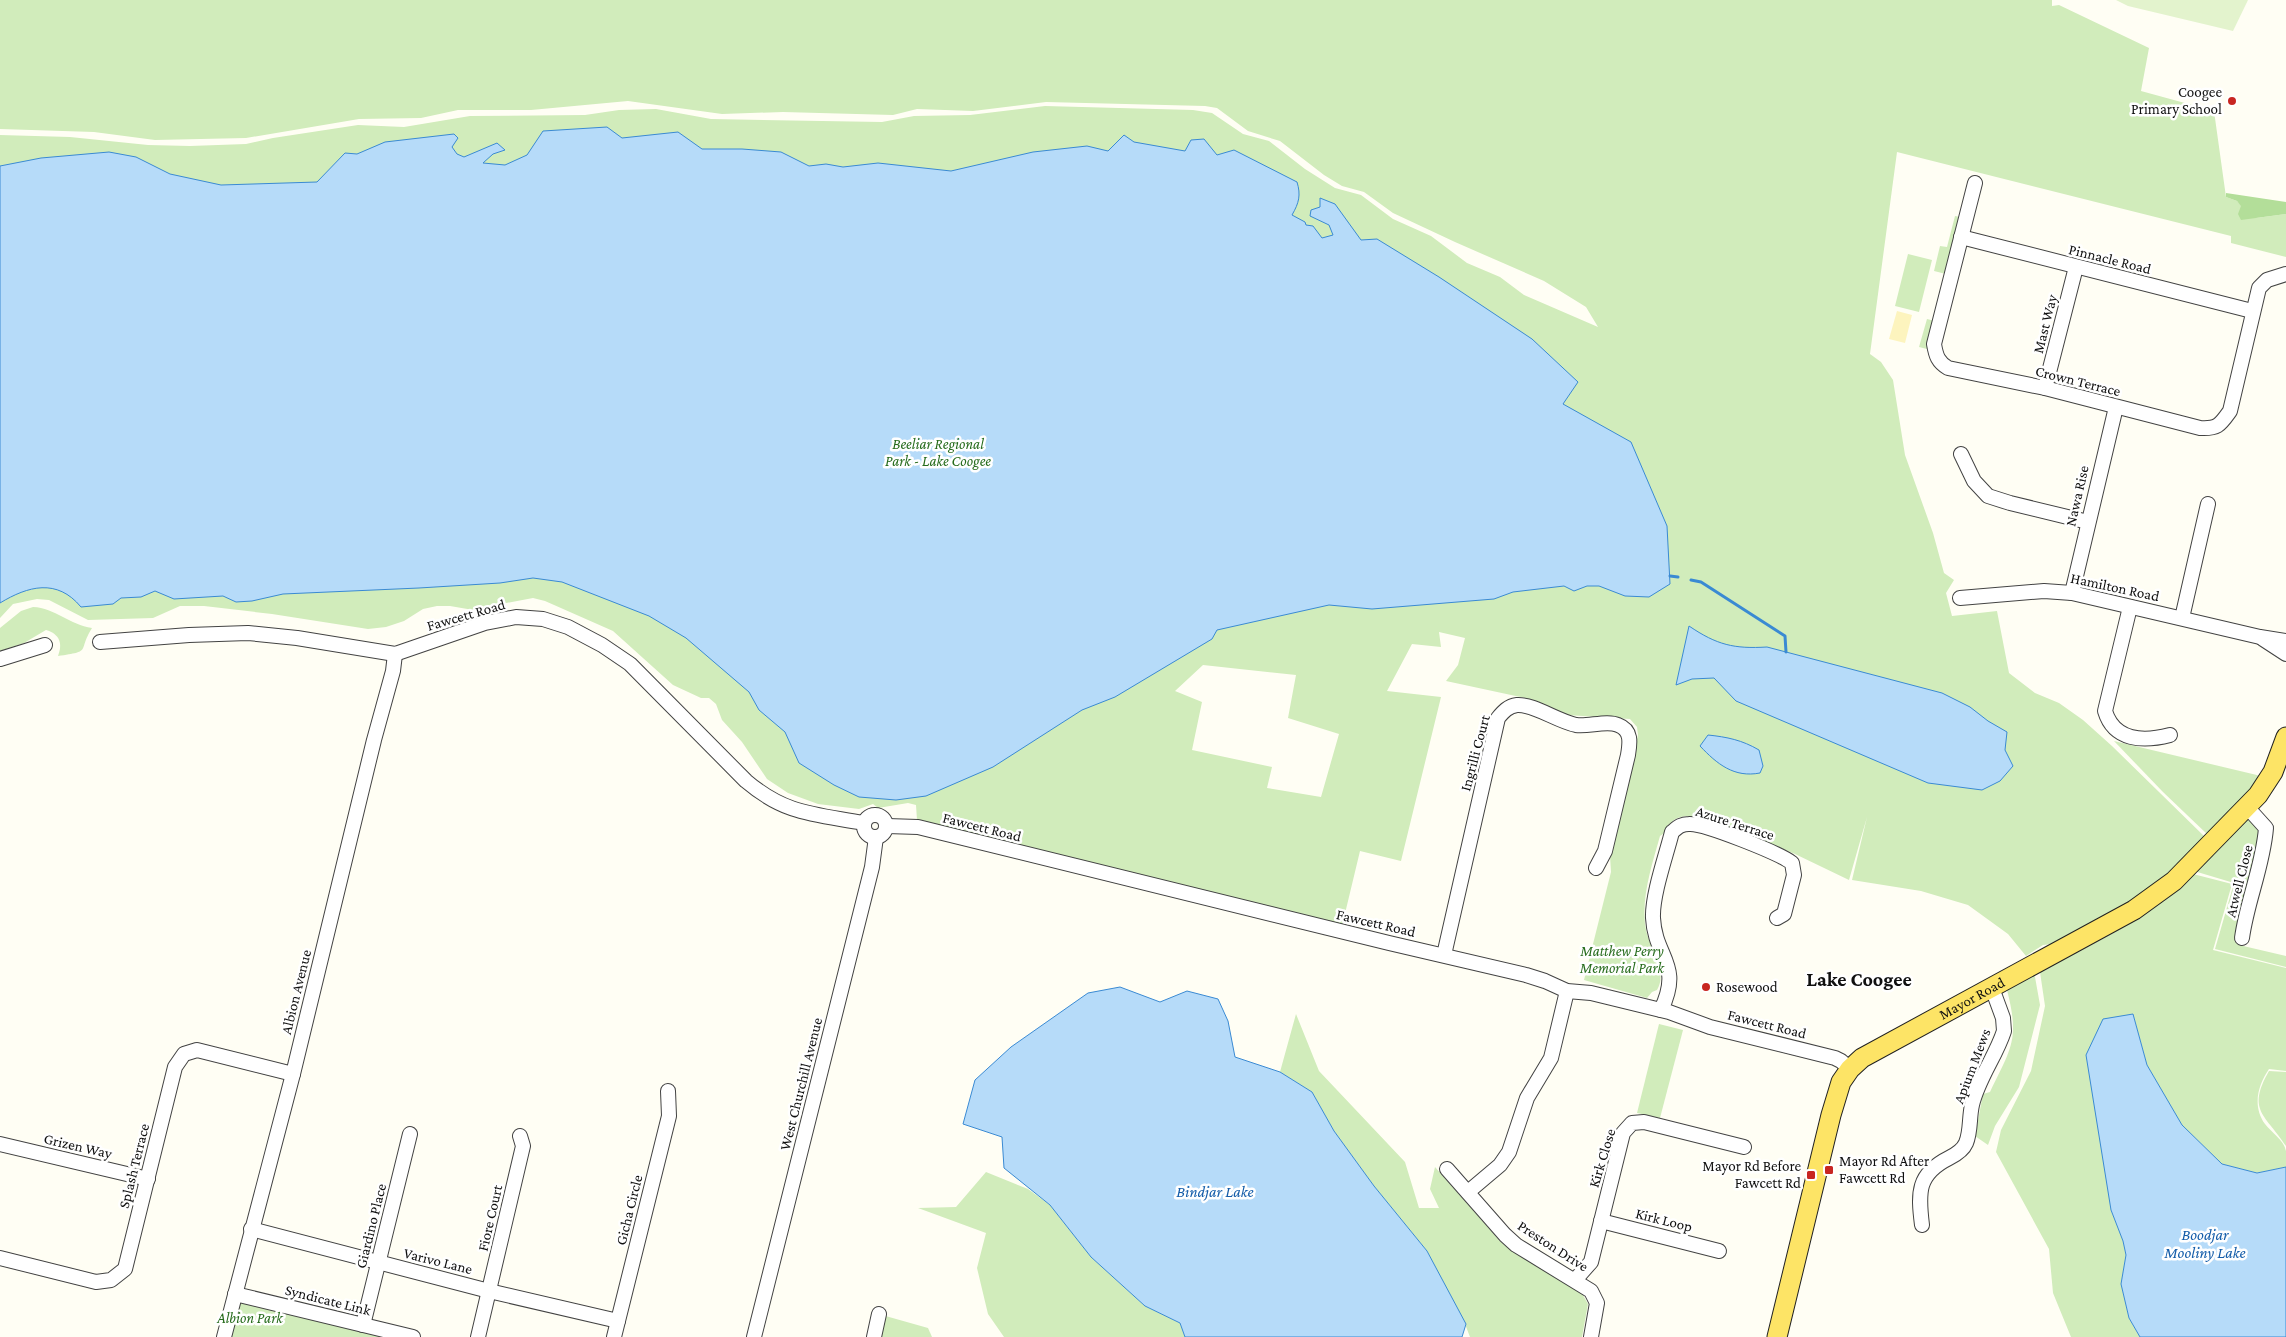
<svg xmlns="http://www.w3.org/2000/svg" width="2286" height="1337" font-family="'Crimson Pro',serif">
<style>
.green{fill:#d1ecbb;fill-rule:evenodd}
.forest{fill:#b3de99}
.sand{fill:#fdf4be}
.pitch{fill:#e3f3cd}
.water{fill:#b6dbf9;stroke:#3a8ad3}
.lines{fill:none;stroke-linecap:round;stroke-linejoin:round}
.stream{stroke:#3a8ad3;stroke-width:3}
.minor-casing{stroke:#434343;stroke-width:16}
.major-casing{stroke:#212121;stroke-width:21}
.minor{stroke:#fff;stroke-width:14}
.major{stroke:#fde466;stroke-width:19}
.poi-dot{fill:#c82621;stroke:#fff;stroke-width:2}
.labels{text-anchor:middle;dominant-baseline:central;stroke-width:5;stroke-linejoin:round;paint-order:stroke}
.poi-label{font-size:15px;fill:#101010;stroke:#fff;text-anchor:end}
.street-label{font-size:15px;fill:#101010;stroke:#fff}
.park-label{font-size:15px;font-style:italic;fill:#276c1d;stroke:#fff}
.water-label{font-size:16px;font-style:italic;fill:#135ca9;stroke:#fff}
.district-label{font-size:20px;font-weight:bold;fill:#101010;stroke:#fff}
</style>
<rect width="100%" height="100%" fill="#fffef4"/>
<!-- green -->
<g class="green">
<path d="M0,0H2052V6L2059,5L2149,48L2141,91L2214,111L2226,197L2237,201L2256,218L2286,214V257L2231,243V236L1897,152L1870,354L1881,362L1893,380L1905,455L1933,533L1944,573L1954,580L1946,593L1952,616L1997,611L2009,673L2035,693L2059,703L2083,720L2112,746L2205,837L2171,872L2136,899L2052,944L2043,945L2026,956L2008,934L1968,905L1921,891L1852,880L1867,817L1849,880L1795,854L1752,836L1686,816C1667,818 1672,829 1660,836C1652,865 1642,894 1645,924C1647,946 1669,970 1657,990L1652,992L1647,998L1584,980L1611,872L1610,856L1638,735L1637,727L1630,719L1567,715L1525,698L1446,681L1458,665L1465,638L1439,632L1441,647L1412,644L1387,691L1441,697L1401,861L1360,851L1342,926L917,820L916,805L908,803L878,808L873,804L859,809L818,804L788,793L767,779L742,742L722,720L716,704L709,698H701L673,685L613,631L545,601L533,598L506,603L479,611L450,606H437L423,609L404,621L386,627L368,629L272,614L204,606H180L153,618L88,620L49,600L37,599L13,604L0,618V135L70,137L148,145L190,146L246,144L273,138L358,125L404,127L470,116L585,115L619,110L656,109L711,119L882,122L914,116L970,115L1045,106L1193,110L1212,113L1243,134L1269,141L1305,169L1335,188L1361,195L1393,219L1431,236L1467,263L1500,277L1524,295L1598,327L1586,307L1544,281L1455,242L1393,213L1364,192L1342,186L1324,175L1280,141L1248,131L1217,108L1205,106L1046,102L973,111L917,109L893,115L783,112L722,114L628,101L531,110H458L421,118L359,119L246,138L155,140L94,132L0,129ZM1203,665L1296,675L1288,718L1339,734L1321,797L1267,788L1272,767L1192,750L1202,702L1175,691Z"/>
<path d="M1955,216L1960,217L1946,274L1934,271L1940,246L1947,247Z"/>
<path d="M1908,254L1932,260L1919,312L1895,306Z"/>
<path d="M1927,319L1935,321L1927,349L1919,347Z"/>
<path d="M33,607C55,608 70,625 92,628C77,652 93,651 58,656C63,644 60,634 46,630L24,643L0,651V628L21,611Z"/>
<path d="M2114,741L2261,776L2252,788L2208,835L2163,792Z"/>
<path d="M2249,818L2263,833L2241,917L2239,945L2286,956V967L2215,949L2234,883L2194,871Z"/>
<path d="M2193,874L2232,884L2213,950L2286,968V1071L2269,1069C2258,1085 2252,1106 2265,1124C2271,1132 2284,1140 2286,1151C2286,1156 2286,1162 2286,1167L2257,1173L2222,1164L2182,1125L2147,1065L2133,1014L2111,1210L2123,1241L2126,1255L2121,1284L2129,1318L2140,1337H2071L2053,1293L2049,1249L1996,1152L2001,1130L2031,1071L2045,1006L2040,972C2093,943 2151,918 2193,874Z"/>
<path d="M2033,974L2035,977L2040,1005L2019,1087L1995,1126L1988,1145L1975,1136L1983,1094L1990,1092C2011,1048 2020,1040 2007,990Z"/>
<path d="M1296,1014L1319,1071L1405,1162L1419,1208H1439L1430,1189L1435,1167L1500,1241L1513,1252L1580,1290L1588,1304L1582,1337H1470L1465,1324L1427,1251L1374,1186L1334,1131L1312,1092L1280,1072Z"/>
<path d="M1659,1024L1683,1030L1660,1118L1637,1113Z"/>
<path d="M2269,1071L2286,1072V1146C2266,1115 2246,1111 2269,1071Z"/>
<path d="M986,1172L1028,1189L1050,1205L1091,1257L1145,1306L1180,1323L1185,1337H1004L988,1314L977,1268L986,1233L918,1208L956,1207Z"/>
<path d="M235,1294L413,1337H224Z"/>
<path d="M882,1315L928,1328L932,1337H878Z"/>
</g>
<!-- forest -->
<path class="forest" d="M2226,193L2286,202V214L2241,220L2238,214L2241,206L2237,201L2226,197Z"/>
<!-- sand -->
<path class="sand" d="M1897,311L1912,315L1905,343L1889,339Z"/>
<!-- pitch -->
<path class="pitch" d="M2116,0H2248L2233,31L2128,6Z"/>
<!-- water -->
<g class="water">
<path d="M607,127L622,138L678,132L702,149H742L781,152L809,166L826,164L843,167L878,163L951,171L1033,152L1087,146L1108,151L1124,135L1134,142L1185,151L1191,140L1204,139L1217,155L1234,150L1297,182C1301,195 1299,203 1292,215L1305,222L1306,225L1313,226L1322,238L1333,235L1329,225L1310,216L1311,210L1320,207V198L1335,204L1361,240L1377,239L1439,277L1532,339L1578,382L1563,404L1631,442L1667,526L1670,584L1649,597L1625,596L1599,586H1587L1574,591L1564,586L1513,592L1494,599L1372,609L1329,605L1217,630L1212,639L1115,697L1082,710L993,767L926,796L896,800L859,797L834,785L799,763L785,732L759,710L749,692L686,638L649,616L562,582L533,578L500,583L419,588L283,594L252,601L236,602L223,596L174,599L155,591L141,597L121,598L113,604L81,607C57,578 28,586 0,603V166L41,158L109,152L136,157L170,174L221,185L317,182L345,153L357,154L385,142L454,134L458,138L452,147L457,154L464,157L497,143L505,150L493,154L483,163L505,165L527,155L543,131Z"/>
<path d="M1689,626C1717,645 1734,649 1767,647L1942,693L1970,707L1988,721L2007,732L2005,750L2013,766L2000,781L1982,790L1928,783L1736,701L1714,678L1692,679L1676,685Z"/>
<path d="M1708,735C1727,737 1742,740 1759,750L1763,766L1760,773C1734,778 1717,764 1700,746Z"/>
<path d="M1120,987L1160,1002L1187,991L1218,999L1228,1021L1235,1057L1280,1072L1312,1092L1334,1131L1374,1186L1427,1251L1466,1324L1462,1337H1185L1180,1323L1145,1306L1091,1257L1050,1205L1004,1168L1002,1137L963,1124L975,1080L1011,1047L1088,993Z"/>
<path d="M2133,1014L2147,1065L2182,1125L2222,1164L2257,1173L2286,1167V1337H2140L2129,1318L2121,1284L2126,1255L2123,1241L2111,1210L2086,1055L2103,1019Z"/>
</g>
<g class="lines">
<!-- stream -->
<g class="stream">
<path d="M1670,576L1678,577"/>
<path d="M1691,580L1701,582L1785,636L1786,652"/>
</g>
<!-- minor casing -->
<g class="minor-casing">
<g id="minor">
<path d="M1975,183L1934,344C1936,356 1938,362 1948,368L2045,388L2200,428C2218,429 2220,425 2230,411L2259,288L2267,280L2286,274"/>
<path d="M1961,237L2252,311"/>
<path d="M2045,388L2076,267"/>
<path d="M1961,454L1974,481L1988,496L2010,503L2088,522"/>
<path d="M2072,593L2116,407"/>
<path d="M1960,598L2044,591L2072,593L2260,637L2286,641"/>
<path d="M2130,607L2105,711C2114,741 2143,742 2170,735"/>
<path d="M2182,618L2208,504"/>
<path d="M2263,639L2286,654"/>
<path d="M100,642L189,635L248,633L297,638L395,654L485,623L516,617L543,619L568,627L602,645L630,664L746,781C786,815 815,814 864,823"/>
<path d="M0,659L45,645"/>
<circle cx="875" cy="826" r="11"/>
<path d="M887,826L918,827L1389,943L1526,975L1545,981L1567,991L1591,993L1669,1012L1710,1027L1835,1058L1841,1061L1850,1069"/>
<path d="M2242,938C2247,901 2263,866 2266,828L2247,807"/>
<path d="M1444,955L1498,718C1503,712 1508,706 1517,705C1534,704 1557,721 1576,725C1588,727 1607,720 1618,725C1632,730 1630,743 1628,755L1605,851L1596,868"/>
<path d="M1661,1010C1683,964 1655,958 1653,918C1652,895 1666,856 1672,832C1678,827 1681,824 1689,824C1704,823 1779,853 1792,863L1794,875L1784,914L1777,918"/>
<path d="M0,1144L148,1179"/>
<path d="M1447,1169L1505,1235L1516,1245L1591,1291L1597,1303L1591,1337"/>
<path d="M1468,1192L1500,1165L1509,1152L1527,1098L1551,1058L1567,991"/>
<path d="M1601,1221L1719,1251"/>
<path d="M1922,1225C1918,1193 1917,1174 1949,1158C1955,1155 1963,1150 1966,1143C1971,1131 1969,1118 1972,1105C1978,1079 1996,1056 2004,1031L2003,1018L1992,988"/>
<path d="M251,1229L489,1291L618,1321"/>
<path d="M0,1258L96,1282L111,1280L125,1269L175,1067L184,1054L197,1050L293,1074"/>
<path d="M1575,1280L1591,1262L1623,1133L1632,1123L1644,1122L1744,1147"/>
<path d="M235,1294L413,1337"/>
<path d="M363,1325L410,1134"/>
<path d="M224,1337L293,1074L374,740L393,671L395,654"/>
<path d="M478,1337L523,1146L520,1136"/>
<path d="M614,1337L669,1116L668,1091"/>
<path d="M754,1337L872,867L876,837"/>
<path d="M874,1337L879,1314"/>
</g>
</g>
<!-- major casing -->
<g class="major-casing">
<g id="major">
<path id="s1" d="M1777,1337L1831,1115L1841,1082L1850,1069L1862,1058L2134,910L2174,881L2258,795L2273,772L2286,737"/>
</g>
</g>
<!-- minor -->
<use href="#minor" class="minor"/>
<!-- major -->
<use href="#major" class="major"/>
</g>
<!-- markers -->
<g class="poi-dot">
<circle cx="2232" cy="101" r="5"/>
<circle cx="1706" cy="987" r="5"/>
<rect x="1824" y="1165" width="10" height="10" rx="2.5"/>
<rect x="1806" y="1170" width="10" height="10" rx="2.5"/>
</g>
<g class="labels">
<!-- poi labels -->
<g class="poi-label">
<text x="2222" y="92">Coogee<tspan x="2222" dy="17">Primary School</tspan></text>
<text x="1716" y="987" text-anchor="start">Rosewood</text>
<text x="1839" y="1161" text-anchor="start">Mayor Rd After<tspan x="1839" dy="17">Fawcett Rd</tspan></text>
<text x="1801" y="1166">Mayor Rd Before<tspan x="1801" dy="17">Fawcett Rd</tspan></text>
</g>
<!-- street labels -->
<g class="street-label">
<text transform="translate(2110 259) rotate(14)">Pinnacle Road</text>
<text transform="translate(2045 324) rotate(-76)">Mast Way</text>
<text transform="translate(2078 381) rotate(14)">Crown Terrace</text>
<text transform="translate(2077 496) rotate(-77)">Nawa Rise</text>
<text transform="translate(2115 587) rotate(12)">Hamilton Road</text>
<text transform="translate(466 615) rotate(-16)">Fawcett Road</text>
<text transform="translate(1475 753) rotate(-75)">Ingrilli Court</text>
<text transform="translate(1735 823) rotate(18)">Azure Terrace</text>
<text transform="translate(982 827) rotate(14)">Fawcett Road</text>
<text transform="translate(2239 881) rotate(-76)">Atwell Close</text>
<text transform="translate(1376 923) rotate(13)">Fawcett Road</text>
<text transform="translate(296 992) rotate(-76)">Albion Avenue</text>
<text stroke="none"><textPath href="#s1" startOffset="420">Mayor Road</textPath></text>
<text transform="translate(1767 1024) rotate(14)">Fawcett Road</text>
<text transform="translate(1972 1066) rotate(-69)">Apium Mews</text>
<text transform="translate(801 1084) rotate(-76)">West Churchill Avenue</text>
<text transform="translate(78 1146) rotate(13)">Grizen Way</text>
<text transform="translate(1602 1158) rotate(-73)">Kirk Close</text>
<text transform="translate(134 1166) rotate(-76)">Splash Terrace</text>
<text transform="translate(629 1210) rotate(-76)">Gicha Circle</text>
<text transform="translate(490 1218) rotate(-77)">Fiore Court</text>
<text transform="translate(1664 1220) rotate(14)">Kirk Loop</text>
<text transform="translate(371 1226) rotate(-76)">Giardino Place</text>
<text transform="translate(1553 1246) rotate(33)">Preston Drive</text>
<text transform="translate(438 1261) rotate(14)">Varivo Lane</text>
<text transform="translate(328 1300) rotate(14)">Syndicate Link</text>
</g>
<!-- park labels -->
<g class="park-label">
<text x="938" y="444">Beeliar Regional<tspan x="938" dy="17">Park - Lake Coogee</tspan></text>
<text x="1622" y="951">Matthew Perry<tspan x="1622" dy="17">Memorial Park</tspan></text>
<text x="250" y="1318">Albion Park</text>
</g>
<!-- water labels -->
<g class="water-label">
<text x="1215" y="1191">Bindjar Lake</text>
<text x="2205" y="1234">Boodjar<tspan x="2205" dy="18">Mooliny Lake</tspan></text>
</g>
<!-- district labels -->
<g class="district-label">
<text x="1859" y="979">Lake Coogee</text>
</g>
</g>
</svg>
